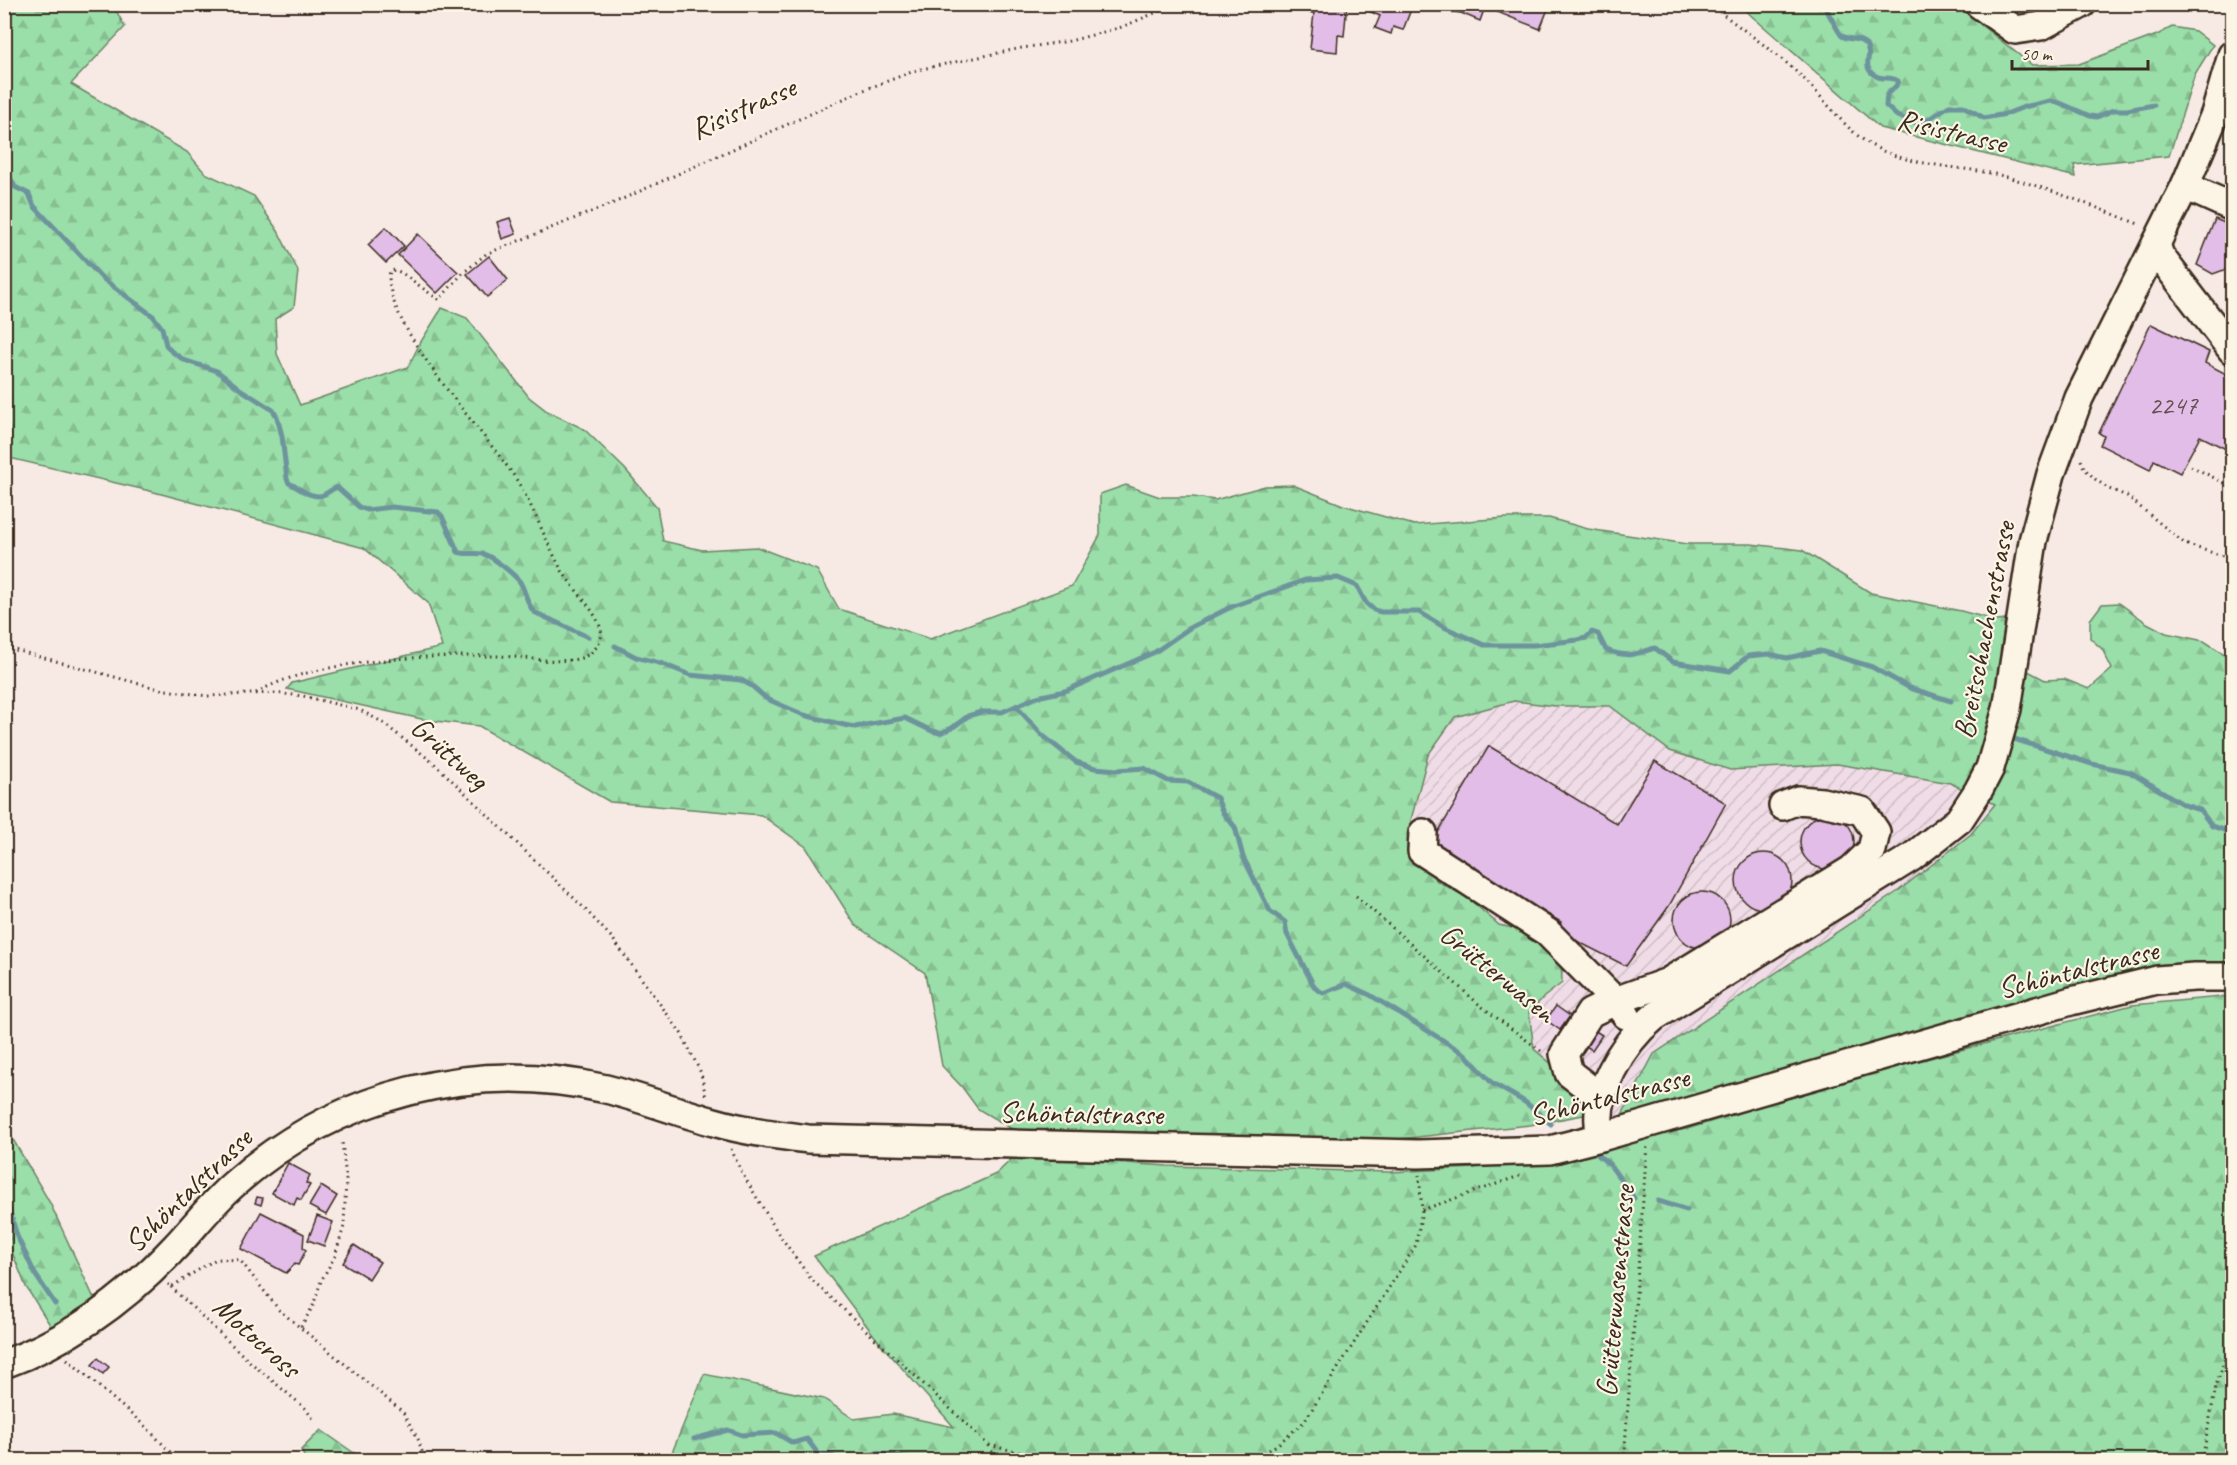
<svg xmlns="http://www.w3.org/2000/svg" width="2237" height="1465" font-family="Caveat,sans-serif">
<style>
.industrial{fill:url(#industrial-furrows)}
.forest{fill:url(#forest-firs);stroke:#6a8464;stroke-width:1.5}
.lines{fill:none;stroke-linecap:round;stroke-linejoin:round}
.stream{stroke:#6d949c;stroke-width:5}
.building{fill:#e1bde7;stroke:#3b2a1e;stroke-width:1.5}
.minor-casing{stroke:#3b2a1e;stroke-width:32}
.path{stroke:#3b2a1e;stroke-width:3;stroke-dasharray:1.5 4.5;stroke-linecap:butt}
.minor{stroke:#fcf5e5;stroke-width:27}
.labels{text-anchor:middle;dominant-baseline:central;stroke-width:4.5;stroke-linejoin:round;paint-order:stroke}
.number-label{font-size:27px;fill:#644f50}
.street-label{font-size:30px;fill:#3b2a1e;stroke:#fcf5e5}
</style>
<defs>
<pattern id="industrial-furrows" width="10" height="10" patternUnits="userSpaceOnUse" patternTransform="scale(1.5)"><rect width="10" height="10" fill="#f0dce6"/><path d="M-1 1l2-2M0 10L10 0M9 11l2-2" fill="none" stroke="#cfbdc5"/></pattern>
<pattern id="forest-firs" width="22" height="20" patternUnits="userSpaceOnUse" patternTransform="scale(1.5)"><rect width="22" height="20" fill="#9adea9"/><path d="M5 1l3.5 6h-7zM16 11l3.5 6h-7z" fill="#86bf91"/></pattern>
</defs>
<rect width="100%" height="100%" fill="#f7eae5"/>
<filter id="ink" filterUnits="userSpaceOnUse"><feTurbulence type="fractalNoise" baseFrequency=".0167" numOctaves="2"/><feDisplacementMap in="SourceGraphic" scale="12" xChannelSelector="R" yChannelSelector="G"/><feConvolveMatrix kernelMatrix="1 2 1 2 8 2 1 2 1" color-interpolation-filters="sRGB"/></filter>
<g filter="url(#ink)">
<!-- industrial -->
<path class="industrial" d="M1514,701L1555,706H1610L1670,751L1730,770L1837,764L1950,783L1995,804L1971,834L1897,892L1654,1054L1618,1122L1589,1114L1561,1072L1534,1049L1529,1012L1544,997L1562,983L1534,933L1499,925L1468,898L1437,881L1412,854L1411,820L1428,755L1455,717Z"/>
<!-- forest -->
<g class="forest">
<path d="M5,5H113L125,27L71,84L187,152L205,173L254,196L278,231L298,271L294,307L275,319L277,354L300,405L408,367L420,343L442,308L467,318L529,397L547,411L584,429L625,469L657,507L663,541L702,550L757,547L817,570L839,609L930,639L1072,586L1100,535V494L1126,485L1160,497H1193L1215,500L1265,486L1293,485L1343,505L1414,525L1506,518H1549L1588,529L1687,544H1751L1802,550L1871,593L1961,611L1998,621L2020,618L2028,671L2045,680L2064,679L2089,689L2112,669L2102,649L2090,638V620L2102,604L2119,603L2147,623L2166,633L2204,641L2232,659V970L2050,994L1910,1032L1618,1122L1654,1054L1897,892L1971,834L1995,804L1950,783L1837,764L1730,770L1670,751L1610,706H1555L1514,701L1455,717L1428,755L1411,820L1412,853L1437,881L1468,898L1499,925L1534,933L1561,952L1562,983L1544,997L1529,1012L1534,1049L1561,1072L1589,1114L1530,1125L1398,1139L1097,1133L1028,1132L1012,1129L978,1109L962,1087L942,1066L925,973L855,925L806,847L761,815L610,802L479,726L426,720L287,689L292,683L442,647L428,603L364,548L150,491L5,457Z"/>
<path d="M1739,5H1964L1981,25L2032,65L2079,64L2157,35L2172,27L2195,31L2213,45L2195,74L2169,156L2074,165L2076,177L1880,128Z"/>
<path d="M2232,996V1460H669L704,1374L824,1399L854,1419L893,1414L954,1427L879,1342L814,1256L996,1174L1016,1155L1167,1166L1389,1172L1474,1168L1571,1148L1687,1129L1850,1079L2132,1005Z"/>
<path d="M4,1124L50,1203L98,1307L52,1328L26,1287L10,1247L5,1243Z"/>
<path d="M321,1430L364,1460H306L301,1450Z"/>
</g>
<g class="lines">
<!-- stream -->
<g class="stream">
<path d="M1824,4C1826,9 1840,35 1842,36C1851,41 1862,37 1867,47C1873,57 1860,66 1876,76C1883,80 1891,76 1898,81L1896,86L1887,94L1886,106L1897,116L1916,123L1924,122L1949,106H1963L1984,118L2006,114L2024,107L2050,101L2060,103L2090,116L2097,117L2113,110H2127L2154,105"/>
<path d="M4,166L15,187L29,194L34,206L102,278L153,316L162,328L166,345L171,351L184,360L217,371L240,389L273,410L277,417L282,436L287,479L289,483C299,488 314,501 325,494C329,492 332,489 337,487L359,507L367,510L392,507L438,512L442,516L458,552C467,556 477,551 486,555C494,558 515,575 520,582C526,592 526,602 534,612L588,637"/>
<path d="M615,646L636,657L663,664L690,675L741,680L752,686L767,699L804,715L844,725L855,727L905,718L932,731L940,733L952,728L968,716L981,712H1002L1037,697L1065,691L1155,652L1191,627L1231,607L1305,580L1338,578L1357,586L1366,603L1374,610L1381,612H1419L1444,627L1484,645H1534L1578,640L1586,638L1592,632L1598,634L1606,650C1629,658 1633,655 1655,648L1673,662L1730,671L1748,656L1769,654L1787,658L1820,651L1872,667L1910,688L1951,701"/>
<path d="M1016,706L1042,735L1076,762L1095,768L1117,770L1144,768L1168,781L1188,782L1217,798L1223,813L1235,827L1243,857L1270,911L1285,922L1287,934L1315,988L1323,993L1346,984L1370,995L1465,1054L1492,1083L1525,1102L1551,1124"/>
<path d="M2011,738L2092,764L2130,772L2184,805L2200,810L2212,826L2232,833"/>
<path d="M1598,1155L1610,1165L1634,1198"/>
<path d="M1658,1201L1687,1210"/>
<path d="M4,1206L9,1209L17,1236L35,1274L55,1304"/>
<path d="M694,1439L728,1430L742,1435L776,1433L793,1443L807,1439L819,1455H830L840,1460"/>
<path d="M862,1460L876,1453L915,1460"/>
</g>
</g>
<!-- building -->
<g class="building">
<path d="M1311,4H1347L1344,36L1338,35L1337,52L1310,49L1314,13H1310Z"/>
<path d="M1369,4H1413L1403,30L1393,27L1391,34L1375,28L1380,16L1367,10Z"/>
<path d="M1449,4H1550L1540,29L1485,7L1480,21L1461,13L1446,11Z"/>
<path d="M2232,169V187L2226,184Z"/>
<path d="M510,218L516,234L502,239L497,222Z"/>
<path d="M2215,219L2232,226V267L2213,274L2197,265Z"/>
<path d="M386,227L404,246L386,263L368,245Z"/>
<path d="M418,234L458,272L437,293L398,255Z"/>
<path d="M489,256L508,280L487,297L467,274Z"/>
<path d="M2151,324L2209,352L2205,363L2232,377V452L2200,436L2180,473L2154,460L2150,470L2100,445L2104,436L2099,433Z"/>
<path d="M1489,746L1617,824L1655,761L1726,803L1669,906L1626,966L1557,931L1561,922L1430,846Z"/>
<circle cx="1827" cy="842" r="27"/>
<circle cx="1764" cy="881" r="28"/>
<circle cx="1702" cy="920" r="28"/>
<path d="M1556,1006L1570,1016L1560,1030L1546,1020Z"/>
<path d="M1573,1017L1602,1035L1592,1050L1564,1032Z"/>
<path d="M288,1163L310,1175L306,1183L310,1185L301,1200L297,1198L294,1205L272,1193Z"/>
<path d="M321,1186L337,1196L326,1215L309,1206Z"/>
<path d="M257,1197L263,1198L261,1205L255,1203Z"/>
<path d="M261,1212L304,1234L303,1248L306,1250L298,1265L295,1264L286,1273L241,1249Z"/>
<path d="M317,1216L333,1222L324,1246L308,1240Z"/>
<path d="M354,1245L380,1262L369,1279L343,1263Z"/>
<path d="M98,1358L109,1367L103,1374L92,1365Z"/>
</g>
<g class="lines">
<!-- minor casing -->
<g class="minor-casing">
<g id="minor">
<path d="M1979,4L2015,30L2041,26L2082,4"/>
<path d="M2185,186L2232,207"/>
<path d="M2156,244L2160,256L2232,350"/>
<path d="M1423,833L1422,851L1547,932L1615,1001L1668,982L1851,870L1872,850L1876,832L1862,811L1822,802L1798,800L1783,806"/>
<path d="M1603,1096L1595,1093L1569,1073L1564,1054L1590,1013L1615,1001L1626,1015"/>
<path d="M1601,1137C1590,1095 1623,1042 1654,1017L1912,857L1959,820L1978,791L1990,768L2007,709L2033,541L2051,474L2079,398L2185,186L2215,114L2232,55"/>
<path d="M4,1364C71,1340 127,1298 175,1247C195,1226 212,1203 234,1184C335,1094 474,1058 606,1089C642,1098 678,1112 714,1122C745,1131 777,1135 808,1139L1418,1154L1550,1150L1601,1137L2071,1001L2157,980L2194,977H2232"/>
</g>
</g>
<!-- path -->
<g class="path">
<path d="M1710,4C1741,29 1775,51 1803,78C1826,100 1844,129 1871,145C1911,168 1960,165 2003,176C2051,189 2095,207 2141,225"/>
<path d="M2081,460L2084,468L2095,479L2109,489L2127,496L2185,544L2226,557L2232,550"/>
<path d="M2191,466L2232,487"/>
<path d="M4,647L159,689L207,696L274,693L303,696L360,710L382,722L436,765L581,905L612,938L681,1033L701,1073L706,1098"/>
<path d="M256,693C313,659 430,655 496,656C522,656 552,664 578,659C590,656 604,644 601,630C597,611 571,587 561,569C544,538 532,502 512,473C483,431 379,319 390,271L395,270L402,273L439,300L462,274L486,254L616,202L861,91L917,70L1022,48L1070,41L1122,27L1176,4"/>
<path d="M1356,896L1481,1006L1541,1051"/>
<path d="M731,1149L742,1173L778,1233L811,1279L956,1414L987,1444L997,1460"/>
<path d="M1422,1210L1522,1175"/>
<path d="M168,1284L171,1287L216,1259L240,1260L279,1310L403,1412L418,1439L425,1460"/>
<path d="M171,1287L250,1362L305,1408L314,1420"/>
<path d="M301,1327L313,1306L321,1281L335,1256L344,1226L346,1179L342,1141"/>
<path d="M67,1359L146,1427L178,1460"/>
<path d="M989,1445L1050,1460"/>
<path d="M1254,1460L1278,1444L1304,1422L1416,1245L1422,1210L1419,1175"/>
<path d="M1624,1460L1647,1145"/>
<path d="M2202,1460L2216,1386L2232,1338"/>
</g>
<!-- minor -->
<use href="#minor" class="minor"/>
</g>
</g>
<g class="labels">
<!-- number labels -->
<g class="number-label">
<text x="2173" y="405">2247</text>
</g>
<!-- street labels -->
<g class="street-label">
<text transform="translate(743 108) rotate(-24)">Risistrasse</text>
<text transform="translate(1952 131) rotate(13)">Risistrasse</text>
<text transform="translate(1984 630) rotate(-79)">Breitschachenstrasse</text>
<text transform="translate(450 753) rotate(42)">Grüttweg</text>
<text transform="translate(2078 969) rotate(-14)">Schöntalstrasse</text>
<text transform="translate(1498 973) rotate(39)">Grütterwasen</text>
<text transform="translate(1609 1096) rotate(-14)">Schöntalstrasse</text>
<text transform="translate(1081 1113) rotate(1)">Schöntalstrasse</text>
<text transform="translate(188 1190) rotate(-44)">Schöntalstrasse</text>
<text transform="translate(1615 1291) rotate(-85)">Grütterwasenstrasse</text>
<text transform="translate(257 1337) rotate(42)">Motocross</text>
</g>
</g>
<!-- margin -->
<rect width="2237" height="1465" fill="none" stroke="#fcf5e5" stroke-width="24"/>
<rect x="12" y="12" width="2213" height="1441" fill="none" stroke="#3b2a1e" stroke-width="2" filter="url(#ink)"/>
<!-- scale -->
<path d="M2012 60v9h136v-9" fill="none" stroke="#3b2a1e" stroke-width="3"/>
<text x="2021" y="60" font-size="18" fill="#3b2a1e" stroke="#fcf5e5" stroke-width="4.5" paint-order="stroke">50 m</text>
</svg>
